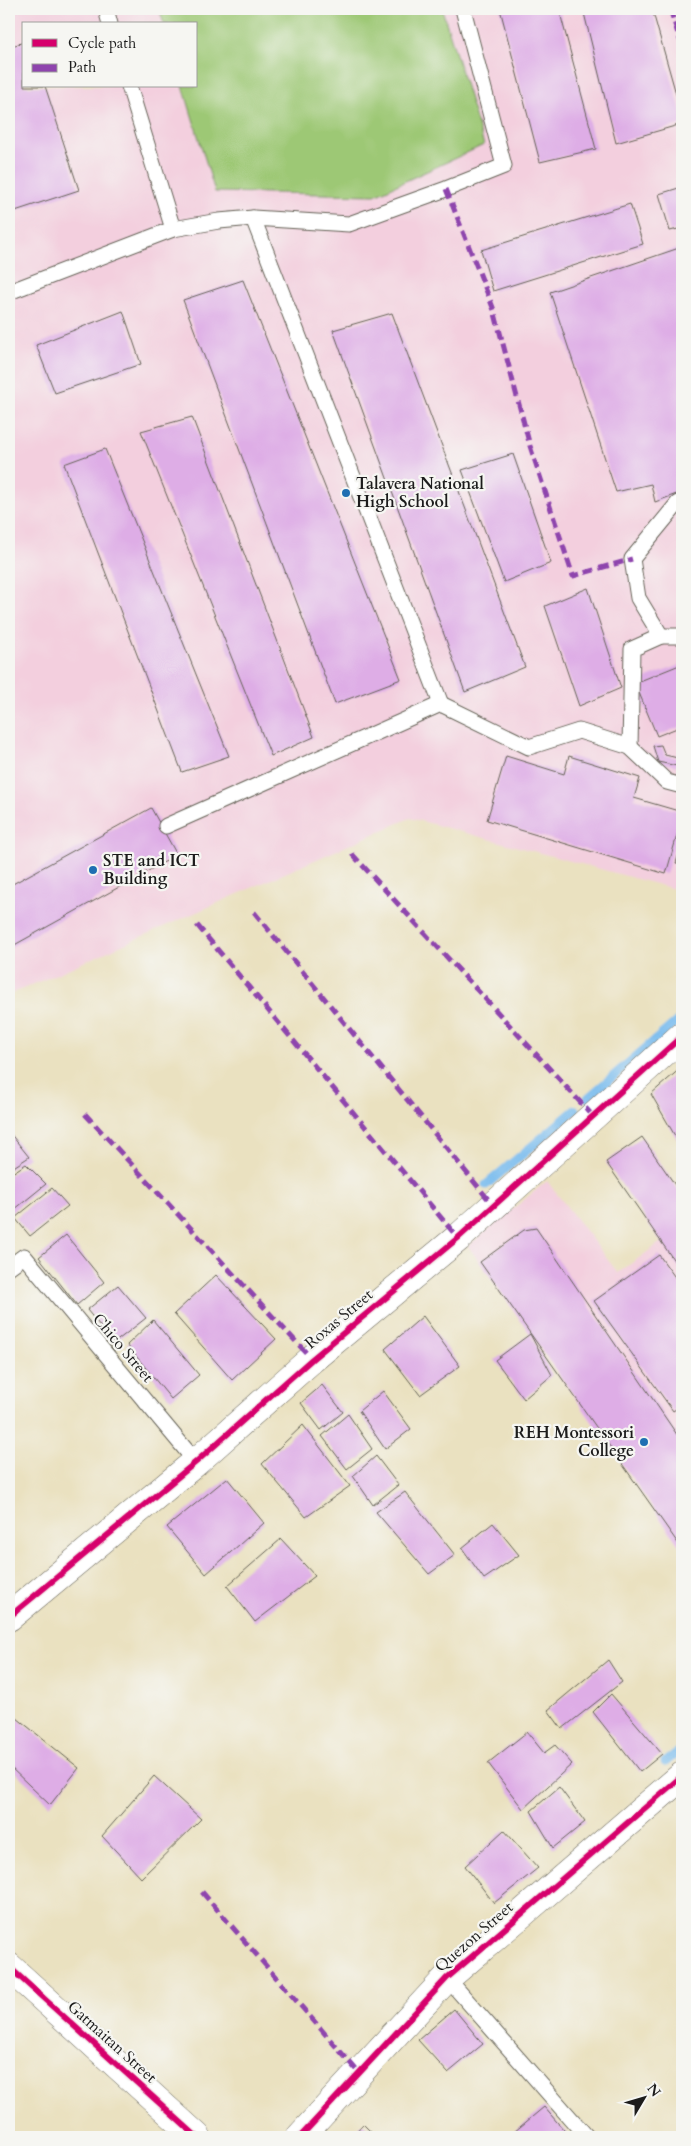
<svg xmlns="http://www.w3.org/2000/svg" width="691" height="2146" font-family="Cardo,serif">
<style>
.built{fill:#f3cfde;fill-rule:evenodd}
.green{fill:#9dc875;stroke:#5c7248}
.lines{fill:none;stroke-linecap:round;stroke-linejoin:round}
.stream{stroke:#78bbee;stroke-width:9}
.building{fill:#deade6}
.service-casing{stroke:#646155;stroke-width:17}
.minor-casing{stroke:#646155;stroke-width:29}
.tertiary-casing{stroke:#646155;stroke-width:29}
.service{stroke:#fff;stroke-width:15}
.minor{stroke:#fff;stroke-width:28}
.tertiary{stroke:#fff;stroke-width:28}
.quiet{stroke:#8e44ad;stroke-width:5;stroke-dasharray:10 5;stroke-linecap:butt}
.cycleway-casing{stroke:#f6f6f2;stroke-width:9}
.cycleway{stroke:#d6006c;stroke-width:6}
.poi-dot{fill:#1f6fb2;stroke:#f6f6f2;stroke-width:2}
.labels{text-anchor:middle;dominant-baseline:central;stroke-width:4.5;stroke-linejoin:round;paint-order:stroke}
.poi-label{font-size:16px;font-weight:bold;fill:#1c1c1c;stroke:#f6f6f2;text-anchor:start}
.street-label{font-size:16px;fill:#1c1c1c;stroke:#f6f6f2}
</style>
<rect width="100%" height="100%" fill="#f6f6f2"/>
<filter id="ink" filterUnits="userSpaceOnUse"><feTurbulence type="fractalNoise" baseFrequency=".02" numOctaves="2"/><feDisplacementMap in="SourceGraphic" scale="10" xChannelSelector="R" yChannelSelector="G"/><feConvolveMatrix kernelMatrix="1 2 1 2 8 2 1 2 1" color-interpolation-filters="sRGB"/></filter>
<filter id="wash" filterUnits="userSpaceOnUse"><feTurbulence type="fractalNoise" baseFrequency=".0096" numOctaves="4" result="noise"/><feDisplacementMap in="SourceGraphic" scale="20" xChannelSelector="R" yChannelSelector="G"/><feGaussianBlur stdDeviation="1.12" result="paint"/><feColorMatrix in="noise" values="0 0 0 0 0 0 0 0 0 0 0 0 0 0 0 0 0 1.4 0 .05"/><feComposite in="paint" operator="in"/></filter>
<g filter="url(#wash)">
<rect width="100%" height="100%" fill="#eae1c0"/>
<!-- built -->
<g class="built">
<path d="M9,9H682V891L410,818L9,995ZM24,24H196V86H24Z"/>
<path d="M547,1181L618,1273L682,1227V1550L468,1246Z"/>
</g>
<!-- green -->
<path class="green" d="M159,9H442L484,145L375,195L215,192L183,86H196V24H164Z"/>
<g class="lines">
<!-- stream -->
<g class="stream">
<path d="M588,1098L682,1017"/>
<path d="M486,1185L575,1110"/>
<path d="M665,1762L682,1749"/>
</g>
</g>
<g id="blocks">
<!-- building -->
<g class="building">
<path d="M500,9H559L596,149L540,162Z"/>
<path d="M583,9H652L682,115V124L616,143Z"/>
<path d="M24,42V86H45L79,190L9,213V47Z"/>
<path d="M682,187V228L670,231L659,194Z"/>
<path d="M630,204L643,244L493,291L481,250Z"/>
<path d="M682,247V492L655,502L651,484L616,492L550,292Z"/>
<path d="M243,280L401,679L335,704L183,300Z"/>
<path d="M123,311L141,364L55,393L36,345Z"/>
<path d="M392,313L525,667L465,692L333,330Z"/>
<path d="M192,417L314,737L271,756L141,431Z"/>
<path d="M105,449L229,756L182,772L64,464Z"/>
<path d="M513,454L551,563L504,582L462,470Z"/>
<path d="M588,588L621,688L579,706L545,606Z"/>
<path d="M682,664V726L657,736L635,683Z"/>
<path d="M661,745L665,755L682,759V767L658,762L653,746Z"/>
<path d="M506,756L564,774L569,756L640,778L634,798L682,812V818L666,874L487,820Z"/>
<path d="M151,808L177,855L9,948V886Z"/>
<path d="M682,844V865L676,863Z"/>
<path d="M682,1067V1148L651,1094Z"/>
<path d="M9,1132L29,1157L9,1170Z"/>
<path d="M642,1137L682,1195V1272L606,1162Z"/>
<path d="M26,1164L46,1184L9,1214V1175Z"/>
<path d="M52,1188L68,1206L30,1236L15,1218Z"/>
<path d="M536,1228L682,1442V1549L480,1262L524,1230Z"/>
<path d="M66,1235L104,1282L77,1305L39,1257Z"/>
<path d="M659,1255L682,1287V1405L673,1411L594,1301Z"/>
<path d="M216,1275L276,1339L232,1380L174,1314Z"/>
<path d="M118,1285L146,1318L114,1343L87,1310Z"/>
<path d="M423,1316L460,1366L420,1395L385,1349Z"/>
<path d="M153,1320L199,1375L171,1399L127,1345Z"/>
<path d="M530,1334L552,1375L524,1399L495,1360Z"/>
<path d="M322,1385L343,1412L321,1430L301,1403Z"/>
<path d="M383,1391L411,1429L385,1449L359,1411Z"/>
<path d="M348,1414L372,1449L347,1469L322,1436Z"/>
<path d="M303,1425L350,1486L306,1517L262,1464Z"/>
<path d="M376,1456L398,1485L373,1505L353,1476Z"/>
<path d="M227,1478L264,1523L206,1574L167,1527Z"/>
<path d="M405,1492L455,1555L429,1574L376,1512Z"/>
<path d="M493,1523L519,1555L484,1579L462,1548Z"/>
<path d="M281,1539L315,1576L255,1622L227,1586Z"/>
<path d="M608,1660L622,1682L562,1729L548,1710Z"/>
<path d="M611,1694L662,1754L640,1772L593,1712Z"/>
<path d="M17,1718L79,1768L50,1805L9,1766V1725Z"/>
<path d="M527,1732L544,1753L555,1745L572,1764L523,1809L488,1763Z"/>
<path d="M154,1776L201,1819L141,1878L102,1836Z"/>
<path d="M559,1787L585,1822L553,1848L531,1811Z"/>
<path d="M504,1830L538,1868L494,1903L465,1866Z"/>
<path d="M454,2009L483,2044L448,2073L418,2040Z"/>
<path d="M544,2107L570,2137H508Z"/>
<path d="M363,2124L376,2137H351Z"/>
</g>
</g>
</g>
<g filter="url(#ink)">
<use href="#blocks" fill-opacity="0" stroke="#646155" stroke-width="1"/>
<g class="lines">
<!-- service casing -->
<g class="service-casing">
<g id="service">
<path d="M106,9L110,24"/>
<path d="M129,86L173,229"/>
<path d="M253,218L441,704"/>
<path d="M9,292L173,229L219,221L253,218L349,224L446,189L504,166L463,9"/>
<path d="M661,636H682"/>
<path d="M630,747L632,649L661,636L638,598L632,559L678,503L682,502"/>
<path d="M166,826L441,704L529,747L579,731L630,747L667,782L682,786"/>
<path d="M9,1267L24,1256L196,1462"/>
<path d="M447,1978L587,2137"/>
</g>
</g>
<!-- minor casing -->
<g class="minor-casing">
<g id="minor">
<path d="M9,1617L196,1462L312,1359L458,1238L682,1036"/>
<path d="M9,1967L197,2137"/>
</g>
</g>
<!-- tertiary casing -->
<g class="tertiary-casing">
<path id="tertiary" d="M300,2137L447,1978L682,1776"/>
</g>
<!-- service -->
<use href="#service" class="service"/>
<!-- minor -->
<use href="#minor" class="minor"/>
<!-- tertiary -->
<use href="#tertiary" class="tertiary"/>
<!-- quiet -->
<g class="quiet">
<path d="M670,9L680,40H682"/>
<path d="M446,189L494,310L530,446L573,576L632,559"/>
<path d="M352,854L593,1116"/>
<path d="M254,912L493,1205"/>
<path d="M197,925L458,1238"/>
<path d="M85,1114L312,1359"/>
<path d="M202,1892L359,2073"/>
</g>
<!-- cycleway casing -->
<g class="cycleway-casing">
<g id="cycleway">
<path d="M9,1617L196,1462L312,1359L458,1238L682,1036"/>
<path d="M9,1967L197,2137"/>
<path d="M300,2137L447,1978L682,1776"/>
</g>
</g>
<!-- cycleway -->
<use href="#cycleway" class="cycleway"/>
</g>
</g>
<!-- markers -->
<g class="poi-dot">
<circle cx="346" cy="493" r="5"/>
<circle cx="93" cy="870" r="5"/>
<circle cx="644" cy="1442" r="5"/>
</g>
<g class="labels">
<!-- poi labels -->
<g class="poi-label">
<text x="356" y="484">Talavera National<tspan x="356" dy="18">High School</tspan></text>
<text x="103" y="861">STE and ICT<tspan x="103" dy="18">Building</tspan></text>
<text x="634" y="1433" text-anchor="end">REH Montessori<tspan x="634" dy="18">College</tspan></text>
</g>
<!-- street labels -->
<g class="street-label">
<text transform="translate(339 1319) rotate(-40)">Roxas Street</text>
<text transform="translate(123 1348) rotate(50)">Chico Street</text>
<text transform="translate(474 1937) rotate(-41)">Quezon Street</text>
<text transform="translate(112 2042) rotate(42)">Gatmaitan Street</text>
</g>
</g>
<!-- margin -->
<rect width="691" height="2146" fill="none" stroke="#f6f6f2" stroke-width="30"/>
<!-- legend -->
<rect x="22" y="22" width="175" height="65" fill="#f6f6f2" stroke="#9f9f9c"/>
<rect x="32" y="39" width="25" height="8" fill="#d6006c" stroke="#9f9f9c"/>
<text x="68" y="48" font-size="15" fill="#1c1c1c">Cycle path</text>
<rect x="32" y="64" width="25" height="8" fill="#8e44ad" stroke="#9f9f9c"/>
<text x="68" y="72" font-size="15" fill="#1c1c1c">Path</text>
<!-- north arrow -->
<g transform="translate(644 2098) rotate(52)" stroke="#f6f6f2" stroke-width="4" paint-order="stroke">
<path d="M0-4L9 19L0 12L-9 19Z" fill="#1c1c1c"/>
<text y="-8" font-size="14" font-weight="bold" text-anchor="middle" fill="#1c1c1c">N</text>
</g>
</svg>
